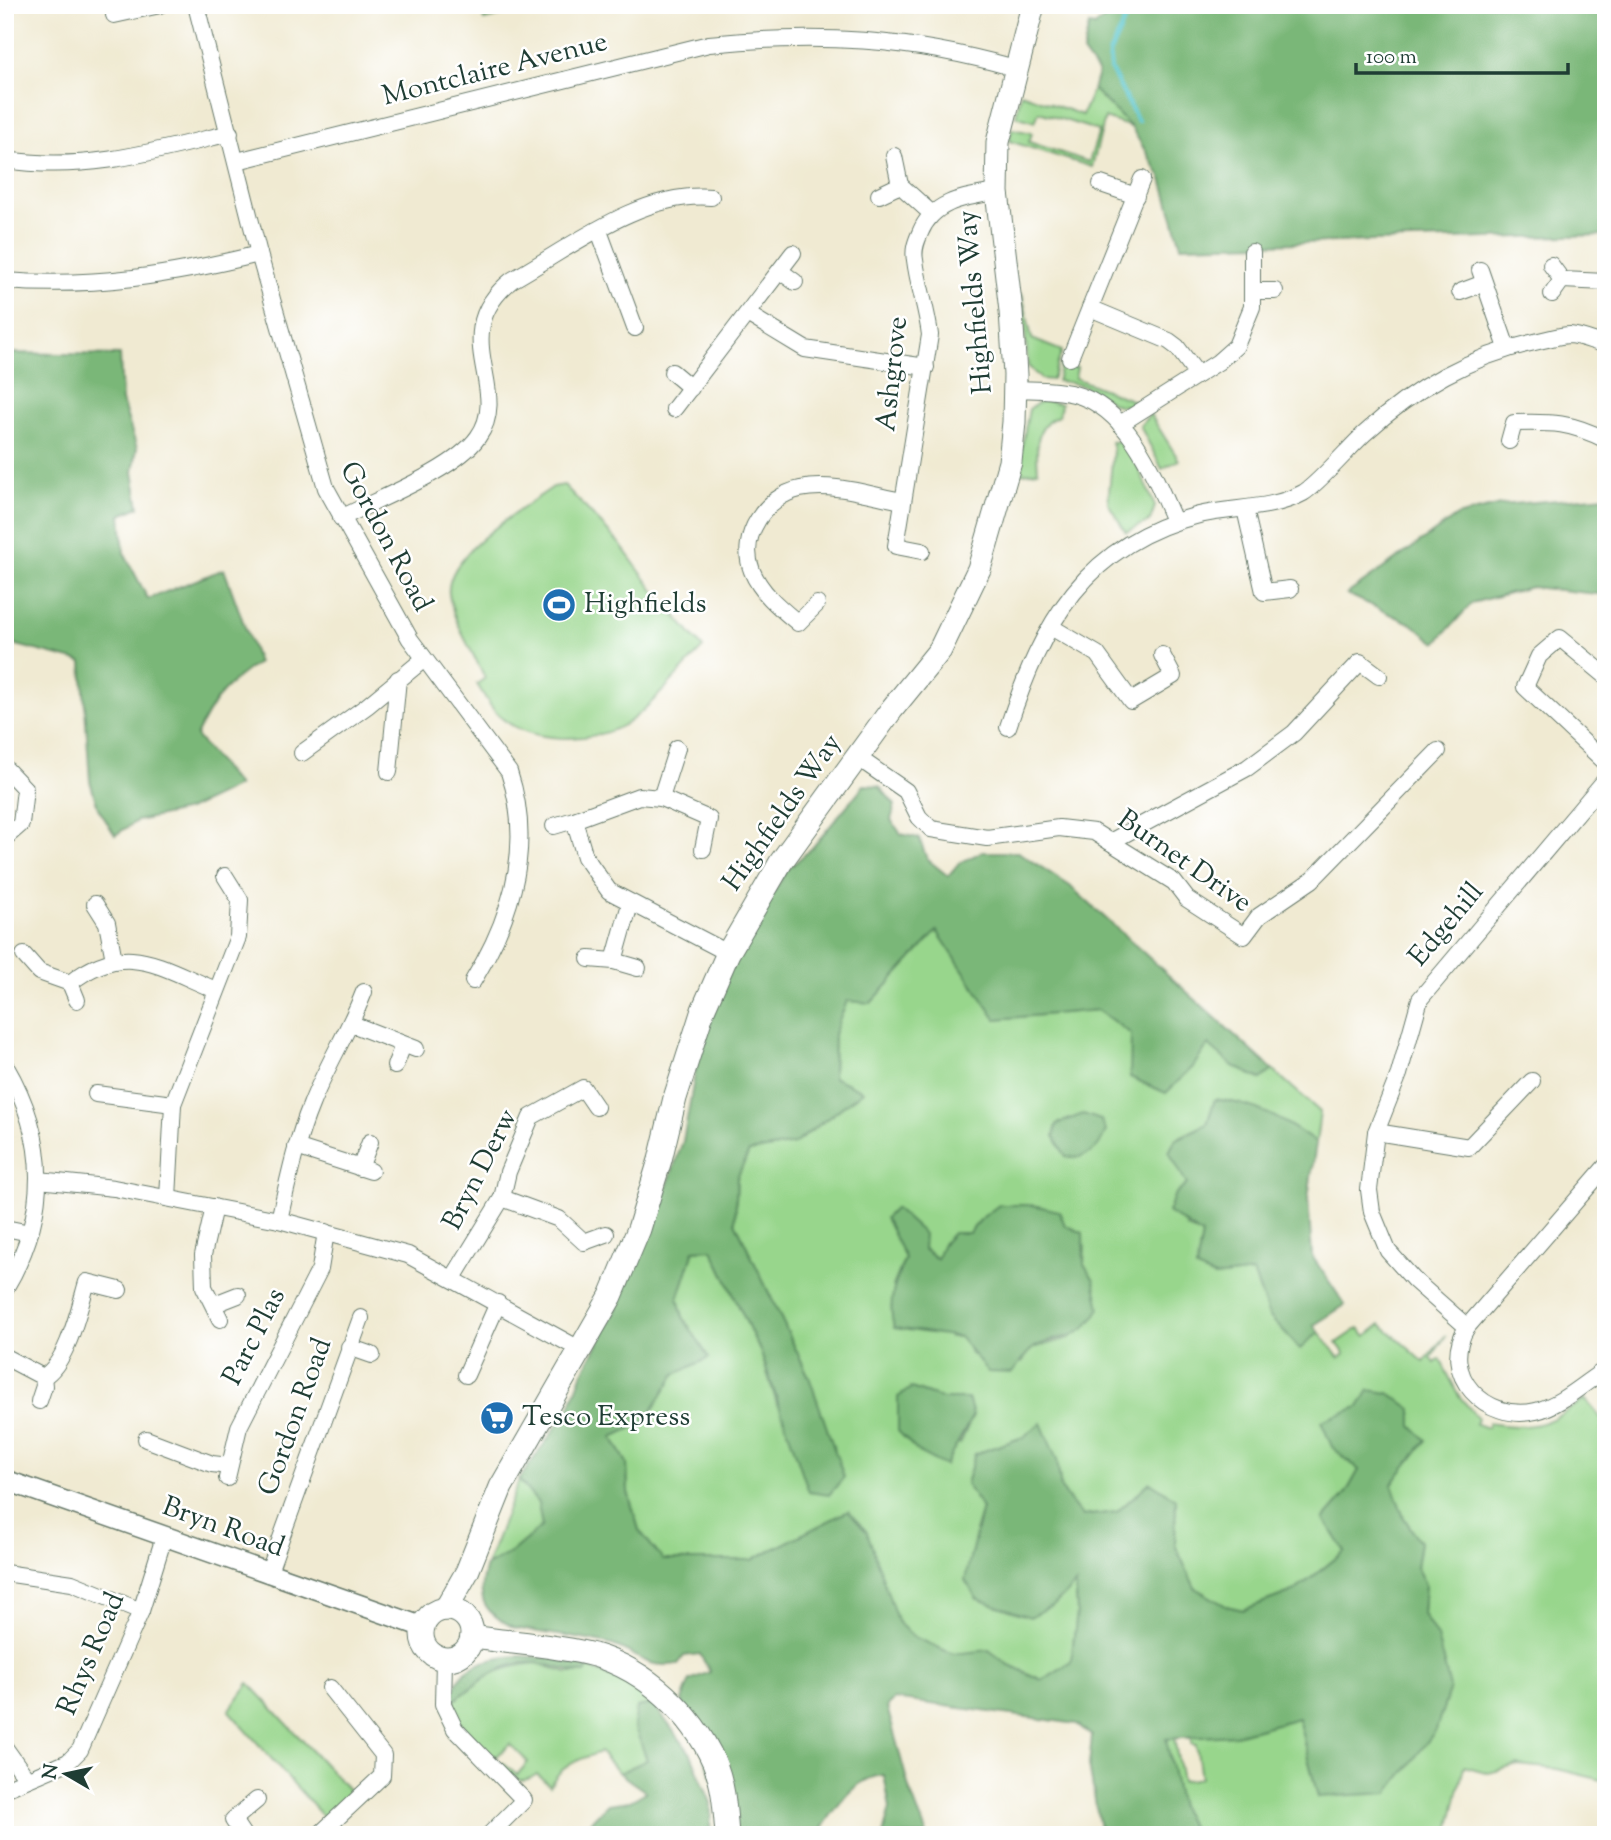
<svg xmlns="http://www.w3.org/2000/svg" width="1611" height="1840" font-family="'Sorts Mill Goudy',serif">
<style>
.green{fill:#98d68c;stroke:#5c8a60;stroke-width:2;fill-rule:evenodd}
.forest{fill:#7ab778;stroke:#4c7a56;stroke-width:2}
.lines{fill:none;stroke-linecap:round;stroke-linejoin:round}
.stream{stroke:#59c6cd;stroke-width:4.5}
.minor-casing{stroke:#687a6b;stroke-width:18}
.tertiary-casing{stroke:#687a6b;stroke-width:22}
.secondary-casing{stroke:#687a6b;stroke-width:25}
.minor{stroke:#fff;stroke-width:16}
.tertiary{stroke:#fff;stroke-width:19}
.secondary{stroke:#fff;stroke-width:23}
.labels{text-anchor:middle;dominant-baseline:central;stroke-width:5;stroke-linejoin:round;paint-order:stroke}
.street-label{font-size:28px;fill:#1f3d34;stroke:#fff}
.poi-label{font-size:28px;fill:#1f3d34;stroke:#fff;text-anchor:start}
</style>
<rect width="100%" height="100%" fill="#fff"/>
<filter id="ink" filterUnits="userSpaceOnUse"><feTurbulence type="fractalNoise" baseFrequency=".0143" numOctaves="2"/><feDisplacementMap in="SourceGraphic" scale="14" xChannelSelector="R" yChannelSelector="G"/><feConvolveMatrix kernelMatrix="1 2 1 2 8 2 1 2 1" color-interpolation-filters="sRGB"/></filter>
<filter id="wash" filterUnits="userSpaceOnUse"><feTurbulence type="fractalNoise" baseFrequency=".00686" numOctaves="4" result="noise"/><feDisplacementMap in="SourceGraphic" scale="28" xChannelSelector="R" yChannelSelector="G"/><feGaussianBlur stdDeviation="1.57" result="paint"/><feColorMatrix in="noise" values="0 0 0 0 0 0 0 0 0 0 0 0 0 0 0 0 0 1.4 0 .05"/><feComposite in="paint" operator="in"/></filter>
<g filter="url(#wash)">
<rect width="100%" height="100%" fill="#f0ead2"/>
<!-- green -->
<g class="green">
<path d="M469,5H544L484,20L481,10L471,12Z"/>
<path d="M1093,89L1131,127L1105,118L1092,167L1009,141L1012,129L1032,133L1029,142L1089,162L1099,131L1039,112L1035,122L1016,116L1021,93L1082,115Z"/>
<path d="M1022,293L1032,339L1062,351L1052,380L1041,379L1028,366Z"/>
<path d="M1062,363L1077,368L1075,378L1136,402C1115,413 1108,397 1090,389C1080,384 1069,382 1057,381Z"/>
<path d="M1043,400L1061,404L1059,416C1034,425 1036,448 1038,471L1017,474L1029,409Z"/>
<path d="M1150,414L1179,460L1162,469L1140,426Z"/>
<path d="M1122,441L1137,465L1155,506L1150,521L1126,532L1108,503L1113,450L1111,442Z"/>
<path d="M564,485L619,543L655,592L703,648C682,669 649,709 626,724C591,744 529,744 498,715C490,707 483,694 477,684L485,678C473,652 453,623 449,594C444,554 524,508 553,487Z"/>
<path d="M937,931L996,1019L1098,1010L1131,1034L1192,1068L1208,1044L1233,1066L1260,1079L1273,1070L1320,1112L1316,1143C1281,1118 1258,1106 1215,1099L1207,1124L1175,1139L1187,1184L1174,1196L1187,1228L1202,1235L1196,1269L1215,1277L1253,1272L1269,1316L1299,1348L1319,1332L1339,1358L1345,1354L1337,1343L1359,1328L1366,1336L1381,1324L1424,1362L1446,1335L1431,1358L1435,1363L1440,1359L1459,1396L1478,1418L1476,1424L1487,1428L1489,1423C1534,1431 1549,1424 1585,1399L1606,1424V1781L1557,1769L1518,1765L1489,1773L1464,1766L1448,1835H1195L1180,1807L1165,1739L1174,1738L1182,1781L1201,1778L1196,1745L1191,1744V1737L1235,1735L1298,1718L1318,1797L1437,1637L1423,1614L1425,1584L1416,1567L1420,1542L1404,1518L1359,1407L1321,1421L1359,1470L1345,1495L1324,1519L1346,1550L1296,1590L1243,1610L1226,1606L1195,1588L1175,1545L1176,1499L1150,1482L1117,1512L1082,1516L1061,1489L1057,1460L1023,1437L975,1454L966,1484L982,1508L975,1531L1055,1604L1075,1583L1077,1612L1071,1662L1042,1680L1007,1664L989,1651L953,1654L914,1637L898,1623L849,1511L752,1560H663L639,1530L628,1492L627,1463L612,1437L645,1422L675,1374L708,1358L683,1317L678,1299L694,1250L712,1249L761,1353L777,1404L809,1377L735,1222L737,1178L748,1152L794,1144L863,1091L833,1078L834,1034L847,1000L871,1003ZM983,1217L1085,1246L1084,1264L1094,1280L1070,1338L1033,1348L1022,1362L972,1355L961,1337H949L893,1286L905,1258L886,1218L937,1259L969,1233ZM911,1388L943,1399H968L973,1415L960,1444Z"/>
<path d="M519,1480L538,1503L542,1526L510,1553L486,1566Z"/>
<path d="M537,1663L567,1673H585L588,1668L623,1681L653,1704L637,1707L648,1760L619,1773L600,1752C580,1759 560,1765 550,1786L537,1774C522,1785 515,1780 502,1768L503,1763L517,1775L528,1762L510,1744L495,1758C480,1743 453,1725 452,1702C488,1677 490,1668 537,1663Z"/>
<path d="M249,1683L354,1796L325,1819L229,1711Z"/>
</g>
<!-- forest -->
<g class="forest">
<path d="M1123,5H1606V235L1181,246L1162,179L1131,127L1093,89L1098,73L1083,52L1089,25L1095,26Z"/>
<path d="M5,353L120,355L122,401L137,448L133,472L139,507L121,515L124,553L148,599L224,569L258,663C228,681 210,704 196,736L238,786L188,810L137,821L115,835L98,808L90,781L82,662L5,642Z"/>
<path d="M1606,496V595L1531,587L1472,603L1436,643L1412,624L1347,594L1457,516L1500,505Z"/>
<path d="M864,785L879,786L895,805L891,820L901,834L919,838L927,859L948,876L958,864L981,852H1018L1070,886L1273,1070L1261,1079L1233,1066L1208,1045L1192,1068L1166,1093L1130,1077L1131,1034L1098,1010L996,1019L937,931L871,1003L847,1001L834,1034L833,1077L863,1091L794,1144L749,1152L737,1178L735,1222L809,1377L844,1477L829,1495L809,1492L761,1353L712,1249L694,1250L678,1299L683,1317L709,1358L675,1374L645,1422L612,1437L627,1463L628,1492L639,1530L663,1560H752L848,1511L867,1532L898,1623L914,1637L953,1654L989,1650L1007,1664L1042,1680L1071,1662L1077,1612L1076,1584L1055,1604L1030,1617L977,1599L965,1580L982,1508L966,1484L975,1454L1023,1437L1041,1423L1057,1460L1061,1489L1082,1516L1117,1512L1150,1482L1176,1499L1175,1545L1195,1588L1226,1606L1243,1610L1296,1590L1345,1551L1324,1519L1345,1495L1359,1470L1332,1447L1321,1421L1359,1407L1369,1390L1389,1393L1412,1409V1426L1426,1440L1392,1484L1404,1518L1420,1542L1416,1567L1425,1584L1423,1614L1437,1637L1450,1688L1436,1730L1388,1793L1318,1797L1298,1718L1235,1735L1166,1739L1180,1807L1195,1835H1101L1089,1765L1092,1736L1077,1724L894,1699L887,1707L909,1788L927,1835H883L890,1808L884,1775C852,1777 835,1811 817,1835H735L682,1700L690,1680L710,1672L700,1654L684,1656L678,1664C642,1669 639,1653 612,1645C581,1637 547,1634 515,1628C484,1613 475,1599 486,1566L510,1553L542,1526L538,1503L519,1480L570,1407L583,1372L615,1312L657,1215L683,1141L696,1068L721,990L744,939L788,869L812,848Z"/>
<path d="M1215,1099C1258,1105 1281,1118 1316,1143L1308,1198L1312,1256L1345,1305L1314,1325L1319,1332L1300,1349L1269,1316L1253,1272L1215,1277L1196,1269L1202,1235L1168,1212L1174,1196L1187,1184L1169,1152L1175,1140L1207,1124Z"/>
<path d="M1083,1114L1101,1120L1106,1131C1098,1151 1088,1159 1066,1157L1054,1136L1057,1124Z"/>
<path d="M999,1205H1033L1059,1211L1065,1225L1083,1233L1084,1264L1094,1280L1100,1308C1077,1346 1067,1331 1035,1347C1026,1352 1018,1366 1012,1373L988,1372L960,1337L894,1328C887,1302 895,1282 905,1258L885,1218L895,1208L924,1234L923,1249L937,1259L942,1245L953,1233H969L983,1217Z"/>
<path d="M911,1388L943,1399H968L973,1415L945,1466L918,1452L898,1431V1397Z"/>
<path d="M519,1656L552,1658L588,1668L585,1673C567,1673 553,1664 536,1663C501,1660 478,1683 452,1702C452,1666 490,1657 519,1656Z"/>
<path d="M653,1704L691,1754L711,1803L710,1835H590V1822L608,1804L630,1801L646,1792L619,1773L647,1760L634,1725L637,1707Z"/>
</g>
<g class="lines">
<!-- stream -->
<path class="stream" d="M1132,5L1109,54L1111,70L1138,121"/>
</g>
</g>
<g filter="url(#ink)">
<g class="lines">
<!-- minor casing -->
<g class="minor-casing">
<g id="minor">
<path d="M196,5L259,254L326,488L410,639L509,772C534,846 512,917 473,981"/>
<path d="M114,15L160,5"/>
<path d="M894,156L900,185L932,214"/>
<path d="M5,160C86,172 153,152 230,133"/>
<path d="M237,161L709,44C817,33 910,38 1015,68"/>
<path d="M1142,179L1090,308L1169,341L1177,347L1197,374"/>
<path d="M1101,184L1136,196"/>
<path d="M879,195L900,185"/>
<path d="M599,231L635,328"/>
<path d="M1551,265L1562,280"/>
<path d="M1480,270L1507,348"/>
<path d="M780,271L795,282"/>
<path d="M5,281C95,288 173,275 259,254"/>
<path d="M1253,291H1275"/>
<path d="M1460,292L1484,283"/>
<path d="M1552,294L1562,280L1606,282"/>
<path d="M749,315L805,349L926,367"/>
<path d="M1070,358L1090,308"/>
<path d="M672,372L691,388"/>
<path d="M1015,389C1034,390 1055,389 1074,394C1128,408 1154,474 1174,521"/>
<path d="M674,409L793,253"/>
<path d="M1120,424L1218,362L1236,346L1252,307V252"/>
<path d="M1509,441L1514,423C1552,422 1571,422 1606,440"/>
<path d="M1245,509L1264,592L1290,589"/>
<path d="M341,518C378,499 455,470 478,437C513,389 444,334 512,280C571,247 642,191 711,197"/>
<path d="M922,551L896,546L930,335C927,309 918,285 915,260C913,250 916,242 920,233C933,200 966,197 997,192"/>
<path d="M817,604L798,623C780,608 761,593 752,571C738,536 766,496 800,489C832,482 870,495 902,501"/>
<path d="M1051,627L1097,654L1131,701L1173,676L1162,655"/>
<path d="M1606,676L1560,638L1539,656L1525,687L1606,763"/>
<path d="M1008,727C1042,624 1085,543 1199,515C1232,507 1272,510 1303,493C1316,486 1350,447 1364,434C1415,387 1470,356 1539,341C1548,339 1561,335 1570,335C1581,336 1595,342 1606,345"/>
<path d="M302,753L367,706L424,659"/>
<path d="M857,757L906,791L919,817L931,829L987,838L1059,828L1094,832L1174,882L1187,899L1244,936L1259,916L1312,880L1438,751"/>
<path d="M5,768L25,789L21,824L5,838"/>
<path d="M389,772L398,679"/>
<path d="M661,798L677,748"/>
<path d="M554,826L574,820"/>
<path d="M1110,842L1247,768L1294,733L1360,662L1379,676"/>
<path d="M703,849L709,819L661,798L639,796L574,820L585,857L609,891L728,953"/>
<path d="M95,904L107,923L114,960"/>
<path d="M630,904L614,961L638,968"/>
<path d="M24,955L39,972L70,983"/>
<path d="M589,959L614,961"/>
<path d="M77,1000L70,983C126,939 159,967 216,990"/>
<path d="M352,1024L416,1049"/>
<path d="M5,1065C49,1140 49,1215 5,1289"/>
<path d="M395,1066L403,1045"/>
<path d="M96,1094L173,1104"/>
<path d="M1376,1132L1469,1147L1532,1081"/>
<path d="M296,1147L371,1171"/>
<path d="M1606,1166L1467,1327C1438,1374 1486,1423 1536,1411C1561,1405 1584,1383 1606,1369"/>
<path d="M360,1168L370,1142"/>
<path d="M39,1180L114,1188L279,1220L408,1255L581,1350"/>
<path d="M168,1198L173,1104L238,937L240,900L225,876"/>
<path d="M502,1198L559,1219L584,1242L606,1234"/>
<path d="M214,1207L203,1255L204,1287L220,1319"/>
<path d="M279,1220C288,1181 296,1141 311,1105C326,1066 349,1031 364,992"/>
<path d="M5,1228L30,1233"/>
<path d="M453,1278L502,1198L508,1172L531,1117L583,1088L596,1107"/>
<path d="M215,1304L238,1295"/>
<path d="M1467,1327L1414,1280L1388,1251L1372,1212L1369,1190L1376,1132L1399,1074L1420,999L1606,779"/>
<path d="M349,1347L372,1355"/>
<path d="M5,1357L43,1377C67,1364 79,1309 87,1282L119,1290"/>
<path d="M466,1375L498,1303"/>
<path d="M39,1401L44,1386L43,1377"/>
<path d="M146,1439L212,1464L229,1466"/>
<path d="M227,1478L239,1427L320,1269L326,1232"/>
<path d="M5,1573L72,1583L141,1611"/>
<path d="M268,1574L361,1318"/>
<path d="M444,1660L443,1704L455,1729L524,1800L489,1835"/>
<path d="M5,1748L27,1779"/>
<path d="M5,1789L68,1762L80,1750L141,1611L164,1537"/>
<path d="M243,1835L233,1820L257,1800"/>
<path d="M319,1835L382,1776L383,1755L330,1688"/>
</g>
</g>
<!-- tertiary casing -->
<g class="tertiary-casing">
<path id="tertiary" d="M5,1480L423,1627"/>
</g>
<!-- secondary casing -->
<g class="secondary-casing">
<g id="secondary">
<circle cx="447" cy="1634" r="25"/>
<path d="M446,1609L467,1572L501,1487L611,1296L639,1229L660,1160L675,1098L703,1010L728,953L781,862L892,709L940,650L979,569L1010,462L1014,422L1015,375L1011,311L997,192L998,142L1033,5"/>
<path d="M472,1637C512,1643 555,1645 594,1655C646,1670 692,1713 714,1762C724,1785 725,1810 727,1835"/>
</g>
</g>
<!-- minor -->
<use href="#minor" class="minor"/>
<!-- tertiary -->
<use href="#tertiary" class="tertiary"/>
<!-- secondary -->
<use href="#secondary" class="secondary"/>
</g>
</g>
<!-- icons -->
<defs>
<g id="stadium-disc" transform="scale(1.75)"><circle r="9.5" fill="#1f6fb2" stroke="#fff"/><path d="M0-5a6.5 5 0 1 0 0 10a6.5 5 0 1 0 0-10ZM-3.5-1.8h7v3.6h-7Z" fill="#fff"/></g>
<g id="supermarket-disc" transform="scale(1.75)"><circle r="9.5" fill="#1f6fb2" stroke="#fff"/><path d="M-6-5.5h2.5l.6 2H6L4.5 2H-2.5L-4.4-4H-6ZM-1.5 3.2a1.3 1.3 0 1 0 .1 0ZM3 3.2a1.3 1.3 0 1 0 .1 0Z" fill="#fff"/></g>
</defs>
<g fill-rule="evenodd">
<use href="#stadium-disc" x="559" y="605"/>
<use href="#supermarket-disc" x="497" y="1418"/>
</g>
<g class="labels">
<!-- street labels -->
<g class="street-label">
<text transform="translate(495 70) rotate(-14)">Montclaire Avenue</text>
<text transform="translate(976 302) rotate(-95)">Highfields Way</text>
<text transform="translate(893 374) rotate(-84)">Ashgrove</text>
<text transform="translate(385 537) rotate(62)">Gordon Road</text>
<text transform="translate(783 813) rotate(-55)">Highfields Way</text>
<text transform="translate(1184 862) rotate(35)">Burnet Drive</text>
<text transform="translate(1447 925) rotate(-50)">Edgehill</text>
<text transform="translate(481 1170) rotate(-63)">Bryn Derw</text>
<text transform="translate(255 1337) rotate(-63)">Parc Plas</text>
<text transform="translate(296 1417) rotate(-70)">Gordon Road</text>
<text transform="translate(223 1528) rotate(20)">Bryn Road</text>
<text transform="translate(92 1654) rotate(-67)">Rhys Road</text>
</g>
<!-- poi labels -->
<g class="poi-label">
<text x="584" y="605">Highfields</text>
<text x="522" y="1418">Tesco Express</text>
</g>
</g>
<!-- margin -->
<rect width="1611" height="1840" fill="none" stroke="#fff" stroke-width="28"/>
<!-- north arrow -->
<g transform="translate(66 1774) rotate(279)" stroke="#ffffff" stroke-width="5" paint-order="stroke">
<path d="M0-5L12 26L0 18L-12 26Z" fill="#1f3d34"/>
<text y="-10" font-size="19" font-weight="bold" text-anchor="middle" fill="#1f3d34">N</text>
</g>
<!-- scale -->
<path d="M1356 63v10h212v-10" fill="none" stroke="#1f3d34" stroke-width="3.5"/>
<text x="1366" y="63" font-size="21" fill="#1f3d34" stroke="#ffffff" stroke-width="5" paint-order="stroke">100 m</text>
</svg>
